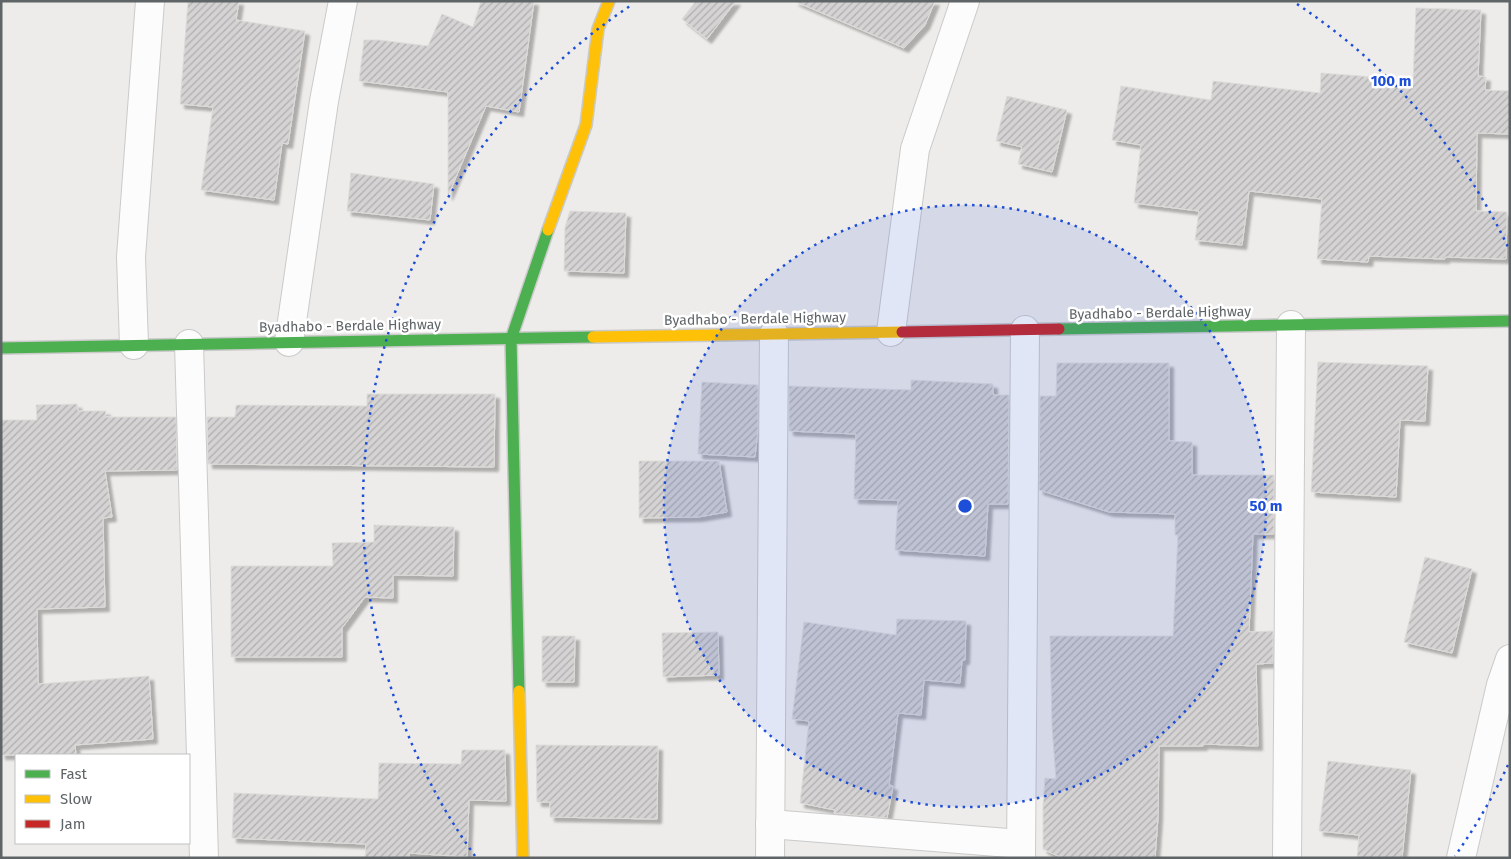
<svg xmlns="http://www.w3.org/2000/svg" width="1511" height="859" font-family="'Fira Sans',sans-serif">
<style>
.building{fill:url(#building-hatch);stroke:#dedcd9;filter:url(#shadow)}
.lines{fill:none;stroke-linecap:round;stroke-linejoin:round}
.street-casing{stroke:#cbcaca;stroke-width:30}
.fast-casing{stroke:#cacaca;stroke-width:14}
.slow-casing{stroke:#cacaca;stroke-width:14}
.jam-casing{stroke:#cacaca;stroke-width:14}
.street{stroke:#fcfcfc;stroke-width:28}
.fast{stroke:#4caf50;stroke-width:11}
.slow{stroke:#ffc107;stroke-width:11}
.jam{stroke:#c62828;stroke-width:11}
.ring{fill:none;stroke:#1d4ed8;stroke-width:2.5;stroke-dasharray:2.5 5}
.labels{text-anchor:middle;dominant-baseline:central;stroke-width:5;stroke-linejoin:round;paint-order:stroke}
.street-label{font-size:14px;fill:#5f6467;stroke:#fff}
.centre{fill:#1d4ed8;stroke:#fff;stroke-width:2.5}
.ring-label{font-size:15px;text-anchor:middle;font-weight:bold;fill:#1d4ed8;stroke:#fff;stroke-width:5;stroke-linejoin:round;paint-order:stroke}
</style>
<defs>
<pattern id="building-hatch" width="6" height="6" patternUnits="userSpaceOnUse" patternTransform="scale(1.25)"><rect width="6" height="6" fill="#d5d3d3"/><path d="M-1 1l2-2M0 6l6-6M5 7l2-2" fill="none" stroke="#b0afaf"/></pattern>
<filter id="shadow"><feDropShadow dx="4.5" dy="4.5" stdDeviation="1" flood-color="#0004"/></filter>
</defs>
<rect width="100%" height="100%" fill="#eeecea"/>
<!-- building -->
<g class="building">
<path d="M188,1H239L236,20L305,31L288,144L282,143L274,200L201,190L213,107L180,104Z"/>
<path d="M481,1H534L519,112L486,106L448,196V92L359,81L364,40H379L428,46L442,14L473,27Z"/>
<path d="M696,1H736L707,39L682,19Z"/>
<path d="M794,1H935L925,25L904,48Z"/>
<path d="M1416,8L1481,10L1478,76L1486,77L1485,90L1510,91V134L1477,133L1476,211L1507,212L1506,259L1445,257V259L1369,256L1368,262L1317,259L1322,199L1249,191L1242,245L1195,240L1199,211L1134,203L1141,145L1112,140L1121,86L1211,100L1213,81L1320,93L1321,73L1413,80Z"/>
<path d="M1007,96L1067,110L1052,172L1018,164L1022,147L996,141Z"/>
<path d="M351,173L434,184L430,220L347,211Z"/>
<path d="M570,211L626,213L624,273L564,271L565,227Z"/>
<path d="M1318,362L1428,366L1425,421L1400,420L1396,497L1311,492Z"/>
<path d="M1057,363H1169V441L1192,442V475H1274V534H1253L1249,632L1273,631V663L1256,664L1258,746L1203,744V746H1159L1158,817L1155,858H1062L1043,849V805L1045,778L1056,779L1052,726L1050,636H1173L1178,535H1175V514L1109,512L1039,490L1040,396H1056Z"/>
<path d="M911,380L993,384V395H1009L1008,504H988L985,556L895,550L898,500L854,499L856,434L789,431V386L911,390Z"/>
<path d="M702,382L758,385V429L755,457L698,454Z"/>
<path d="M367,394H495L494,467L208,464L207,417H235L236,405L367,406Z"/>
<path d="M77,404L78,411H106L105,417H176L177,470L105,471L112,517L103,518L105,607L37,609L38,684L149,676L153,739L75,745L76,755H1V420H37L36,405Z"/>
<path d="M639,461H719L727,512L698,517L639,518Z"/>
<path d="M374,525L454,527L453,576L393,575V598L365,597L342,628V657H231V566H333L332,543L374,542Z"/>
<path d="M1425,557L1472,569L1452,653L1404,642Z"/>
<path d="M897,619L966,621L965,660H962L960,683L924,680L921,715L898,713L889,785L893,786L887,818L834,813L835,810L800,803L809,721L792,719L804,622L896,635Z"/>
<path d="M718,632L719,675L663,677L662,633Z"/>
<path d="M542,636H575L574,682H542Z"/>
<path d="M536,745L658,746L657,819L550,817V802H537Z"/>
<path d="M462,750H505L506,801L469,800L467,857L409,853V858H365L366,844L232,838L234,793L378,799L379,763L461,764Z"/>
<path d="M1328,761L1411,770L1402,858H1357L1359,835L1319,831Z"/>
</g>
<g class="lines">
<!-- street casing -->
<g class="street-casing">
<g id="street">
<path d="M891,332L915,149L965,1"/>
<path d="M289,342L324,101L343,1"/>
<path d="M189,344L204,858"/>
<path d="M134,345L131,257L150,1"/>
<path d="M770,824L1021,844"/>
<path d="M770,858L774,334"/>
<path d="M1021,858L1025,330"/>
<path d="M1287,858L1291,325"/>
<path d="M1461,858L1501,685L1510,659"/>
</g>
</g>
<!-- fast casing -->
<g class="fast-casing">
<g id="fast">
<path d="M1059,329L1510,321"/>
<path d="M1,348L593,337"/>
<path d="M519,691L511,339L548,230"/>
</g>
</g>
<!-- slow casing -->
<g class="slow-casing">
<g id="slow">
<path d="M548,230L586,125L598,29L609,1"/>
<path d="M593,337L902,332"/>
<path d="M519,691L523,858"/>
</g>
</g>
<!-- jam casing -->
<g class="jam-casing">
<path id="jam" d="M902,332L1059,329"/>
</g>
<!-- street -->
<use href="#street" class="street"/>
<!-- fast -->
<use href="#fast" class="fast"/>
<!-- slow -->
<use href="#slow" class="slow"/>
<!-- jam -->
<use href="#jam" class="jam"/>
</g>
<!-- distance rings -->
<circle cx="965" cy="506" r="301" fill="#1d4ed8" fill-opacity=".12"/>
<g class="ring">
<circle cx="965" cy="506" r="301"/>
<path d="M1508 765A602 602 0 0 1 1455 856M475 856A602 602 0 0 1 633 4M1297 4A602 602 0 0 1 1508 247"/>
</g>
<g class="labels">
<!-- street labels -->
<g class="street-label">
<text transform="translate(1160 313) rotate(-1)">Byadhabo - Berdale Highway</text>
<text transform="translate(755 319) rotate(-1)">Byadhabo - Berdale Highway</text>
<text transform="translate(350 326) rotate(-1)">Byadhabo - Berdale Highway</text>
</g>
</g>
<circle cx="965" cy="506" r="8" class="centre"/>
<g class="ring-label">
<text x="1391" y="86">100 m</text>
<text x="1266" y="511">50 m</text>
</g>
<!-- border -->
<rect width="1511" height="859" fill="none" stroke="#5f6467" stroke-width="5"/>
<!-- legend -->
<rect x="15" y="754" width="175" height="90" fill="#ffffff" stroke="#bfc1c2"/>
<rect x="25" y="770" width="25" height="8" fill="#4caf50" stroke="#bfc1c2"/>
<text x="60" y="779" font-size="15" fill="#5f6467">Fast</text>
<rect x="25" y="795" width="25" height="8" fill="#ffc107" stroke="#bfc1c2"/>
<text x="60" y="804" font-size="15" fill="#5f6467">Slow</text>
<rect x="25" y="820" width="25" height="8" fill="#c62828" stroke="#bfc1c2"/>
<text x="60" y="829" font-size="15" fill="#5f6467">Jam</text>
</svg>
